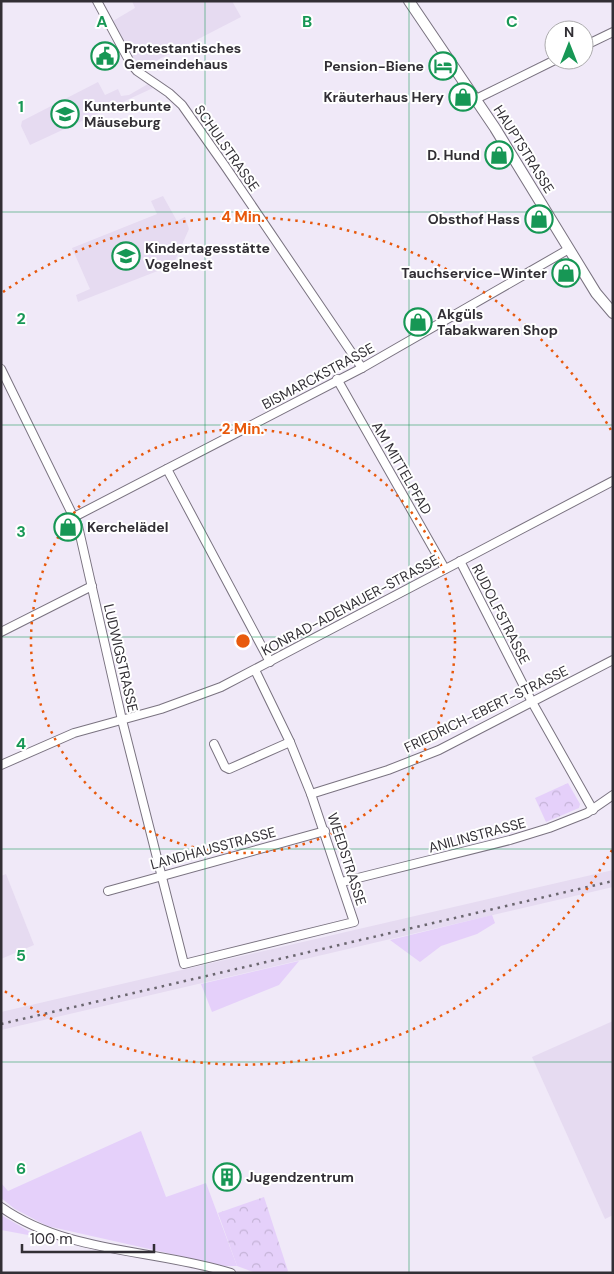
<svg xmlns="http://www.w3.org/2000/svg" width="614" height="1274" font-family="'DM Sans',sans-serif">
<style>
.built{fill:#e6dbf1}
.grass{fill:#e5d0fa}
.park{fill:url(#park-crowns)}
.lines{fill:none;stroke-linecap:round;stroke-linejoin:round}
.minor-casing{stroke:#7a7380;stroke-width:10}
.tertiary-casing{stroke:#7a7380;stroke-width:12}
.minor{stroke:#fff;stroke-width:8}
.tertiary{stroke:#fff;stroke-width:10}
.rail{stroke:#6b666f;stroke-width:2.5;stroke-dasharray:2.5 5;stroke-linecap:butt}
.grid{fill:none;stroke:#179755;stroke-width:1;stroke-opacity:0.55}
.ring{fill:none;stroke:#e8590c;stroke-width:2.5;stroke-dasharray:2.5 5}
.labels{text-anchor:middle;dominant-baseline:central;stroke-width:4;stroke-linejoin:round;paint-order:stroke}
.poi-label{font-size:14px;font-weight:bold;fill:#322f35;stroke:#fff;text-anchor:start}
.street-label{font-size:14px;fill:#322f35;stroke:#fff}
.grid-label{font-size:16px;text-anchor:middle;font-weight:bold;fill:#179755;stroke:#fff;stroke-width:4;stroke-linejoin:round;paint-order:stroke}
.centre{fill:#e8590c;stroke:#fff;stroke-width:2.5}
.ring-label{font-size:15px;text-anchor:middle;font-weight:bold;fill:#e8590c;stroke:#fff;stroke-width:4;stroke-linejoin:round;paint-order:stroke}
</style>
<defs>
<pattern id="park-crowns" width="20" height="18" patternUnits="userSpaceOnUse" patternTransform="scale(1.25)"><rect width="20" height="18" fill="#e5d0fa"/><path d="M2 6a3 3 0 1 1 6 0M12 15a3 3 0 1 1 6 0" fill="none" stroke="#c5b3d7"/></pattern>
</defs>
<rect width="100%" height="100%" fill="#f0e9f8"/>
<!-- built -->
<g class="built">
<path d="M132,1H232L241,17L142,68L136,63L113,21L135,8Z"/>
<path d="M98,82L105,95L118,89L121,96L129,95L148,84L153,88L30,145L21,126L22,121Z"/>
<path d="M163,196L177,221L185,217L189,229L173,265L78,302L76,295L90,289L72,248L157,214L151,201Z"/>
<path d="M613,870V887L1,1030V1012Z"/>
<path d="M6,874L34,945L1,959V876Z"/>
<path d="M613,1021V1215L605,1219L532,1057Z"/>
</g>
<!-- grass -->
<g class="grass">
<path d="M492,915L495,923L477,934L441,946L420,962L390,940Z"/>
<path d="M299,961L279,985L212,1012L201,984Z"/>
<path d="M141,1131L166,1197L206,1183L237,1266H225L47,1226L15,1209L1,1198V1183L8,1191Z"/>
<path d="M1,1215L39,1237L1,1230Z"/>
</g>
<!-- park -->
<g class="park">
<path d="M568,783L580,804L579,808L546,822L535,798Z"/>
<path d="M264,1197L288,1271L286,1273H256L237,1266L218,1213Z"/>
</g>
<g class="lines">
<!-- minor casing -->
<g class="minor-casing">
<g id="minor">
<path d="M97,1L131,64L137,71L169,93L182,105L225,166L362,368"/>
<path d="M584,46L613,32"/>
<path d="M476,99L555,60"/>
<path d="M1,369L78,526L122,720L184,964L354,922L311,794L290,742L255,670"/>
<path d="M337,379L445,569"/>
<path d="M167,469L270,662"/>
<path d="M74,517L362,368L569,249"/>
<path d="M460,561L532,702L593,810"/>
<path d="M1,632L92,586"/>
<path d="M214,744L225,767L229,769L290,742"/>
<path d="M1,765L74,733L161,709L221,687L613,481"/>
<path d="M311,794L388,770L439,750L613,660"/>
<path d="M342,882L510,840L549,828L587,813L613,795"/>
<path d="M108,891L325,831"/>
<path d="M1,1207C67,1254 156,1249 231,1273"/>
</g>
</g>
<!-- tertiary casing -->
<g class="tertiary-casing">
<path id="tertiary" d="M409,1L495,128L596,293L613,313"/>
</g>
<!-- minor -->
<use href="#minor" class="minor"/>
<!-- tertiary -->
<use href="#tertiary" class="tertiary"/>
<!-- rail -->
<path class="rail" d="M1,1024L613,881"/>
</g>
<!-- grid -->
<path class="grid" d="M205,1V1273M409,1V1273M1,212H613M1,425H613M1,637H613M1,849H613M1,1062H613"/>
<!-- distance rings -->
<g class="ring">
<circle cx="243" cy="641" r="212"/>
<path d="M612 850A424 424 0 0 1 3 990M3 292A424 424 0 0 1 612 432"/>
</g>
<!-- icons -->
<defs>
<g id="civic-ring" transform="scale(1.4375)"><circle r="9.5" fill="#fff" stroke="#179755" stroke-width="1.5"/><path d="M-.6-6.5H3V-4.5H.6V-3L4-1V1h2V6H-6V1h2V-1L-.6-3ZM-1.2 2.5V6h2.4V2.5Z" fill="#179755"/></g>
<g id="hotel-ring" transform="scale(1.4375)"><circle r="9.5" fill="#fff" stroke="#179755" stroke-width="1.5"/><path d="M-6-4.5h1.5V1H6V5H4.5V3h-9V5H-6ZM-4 0a1.8 1.8 0 1 1 3.6 0ZM.5 0V-2.5h3Q6-2.5 6 0Z" fill="#179755"/></g>
<g id="shop-ring" transform="scale(1.4375)"><circle r="9.5" fill="#fff" stroke="#179755" stroke-width="1.5"/><path d="M-5-2.5h2.3a2.7 3.5 0 0 1 5.4 0H5L5.5 6h-11ZM-1.5-2.5h3a1.5 2.3 0 0 0-3 0Z" fill="#179755"/></g>
<g id="school-ring" transform="scale(1.4375)"><circle r="9.5" fill="#fff" stroke="#179755" stroke-width="1.5"/><path d="M0-5L7-2L0 1L-7-2ZM-4 1L0 2.5L4 1V4Q0 6-4 4Z" fill="#179755"/></g>
<g id="building-ring" transform="scale(1.4375)"><circle r="9.5" fill="#fff" stroke="#179755" stroke-width="1.5"/><path d="M-4-6H4V6H1V3H-1V6H-4ZM-2.5-4.3h1.7v1.8h-1.7ZM.8-4.3h1.7v1.8H.8ZM-2.5-1h1.7V.8h-1.7ZM.8-1h1.7V.8H.8Z" fill="#179755"/></g>
</defs>
<g fill-rule="evenodd">
<use href="#civic-ring" x="105" y="56"/>
<use href="#hotel-ring" x="443" y="66"/>
<use href="#shop-ring" x="463" y="97"/>
<use href="#school-ring" x="65" y="114"/>
<use href="#shop-ring" x="499" y="155"/>
<use href="#shop-ring" x="539" y="219"/>
<use href="#school-ring" x="126" y="256"/>
<use href="#shop-ring" x="566" y="273"/>
<use href="#shop-ring" x="418" y="322"/>
<use href="#shop-ring" x="68" y="527"/>
<use href="#building-ring" x="227" y="1177"/>
</g>
<g class="labels">
<!-- poi labels -->
<g class="poi-label">
<text x="124" y="48">Protestantisches<tspan x="124" dy="16">Gemeindehaus</tspan></text>
<text x="424" y="66" text-anchor="end">Pension-Biene</text>
<text x="444" y="97" text-anchor="end">Kräuterhaus Hery</text>
<text x="84" y="106">Kunterbunte<tspan x="84" dy="16">Mäuseburg</tspan></text>
<text x="480" y="155" text-anchor="end">D. Hund</text>
<text x="520" y="219" text-anchor="end">Obsthof Hass</text>
<text x="145" y="248">Kindertagesstätte<tspan x="145" dy="16">Vogelnest</tspan></text>
<text x="547" y="273" text-anchor="end">Tauchservice-Winter</text>
<text x="437" y="314">Akgüls<tspan x="437" dy="16">Tabakwaren Shop</tspan></text>
<text x="87" y="527">Kerchelädel</text>
<text x="246" y="1177">Jugendzentrum</text>
</g>
<!-- street labels -->
<g class="street-label">
<text transform="translate(227 148) rotate(55)">SCHULSTRASSE</text>
<text transform="translate(524 149) rotate(58)">HAUPTSTRASSE</text>
<text transform="translate(318 376) rotate(-28)">BISMARCKSTRASSE</text>
<text transform="translate(402 468) rotate(60)">AM MITTELPFAD</text>
<text transform="translate(350 605) rotate(-28)">KONRAD-ADENAUER-STRASSE</text>
<text transform="translate(501 614) rotate(63)">RUDOLFSTRASSE</text>
<text transform="translate(121 658) rotate(77)">LUDWIGSTRASSE</text>
<text transform="translate(486 709) rotate(-26)">FRIEDRICH-EBERT-STRASSE</text>
<text transform="translate(477 835) rotate(-15)">ANILINSTRASSE</text>
<text transform="translate(213 848) rotate(-15)">LANDHAUSSTRASSE</text>
<text transform="translate(347 859) rotate(72)">WEEDSTRASSE</text>
</g>
</g>
<g class="grid-label">
<text x="102" y="27">A</text>
<text x="307" y="27">B</text>
<text x="512" y="27">C</text>
<text x="21" y="112">1</text>
<text x="21" y="324">2</text>
<text x="21" y="537">3</text>
<text x="21" y="749">4</text>
<text x="21" y="961">5</text>
<text x="21" y="1174">6</text>
</g>
<circle cx="243" cy="641" r="8" class="centre"/>
<g class="ring-label">
<text x="243" y="222">4 Min.</text>
<text x="243" y="434">2 Min.</text>
</g>
<!-- border -->
<rect width="614" height="1274" fill="none" stroke="#322f35" stroke-width="5"/>
<!-- north arrow -->
<g transform="translate(569 45)"><circle r="24" fill="#ffffff" stroke="#adacae"/>
<path d="M0-4L9 19L0 12L-9 19Z" fill="#179755"/>
<text y="-8" font-size="14" font-weight="bold" text-anchor="middle" fill="#322f35">N</text>
</g>
<!-- scale -->
<path d="M22 1244v8h132v-8" fill="none" stroke="#322f35" stroke-width="2.5"/>
<text x="30" y="1244" font-size="15" fill="#322f35" stroke="#ffffff" stroke-width="4" paint-order="stroke">100 m</text>
</svg>
